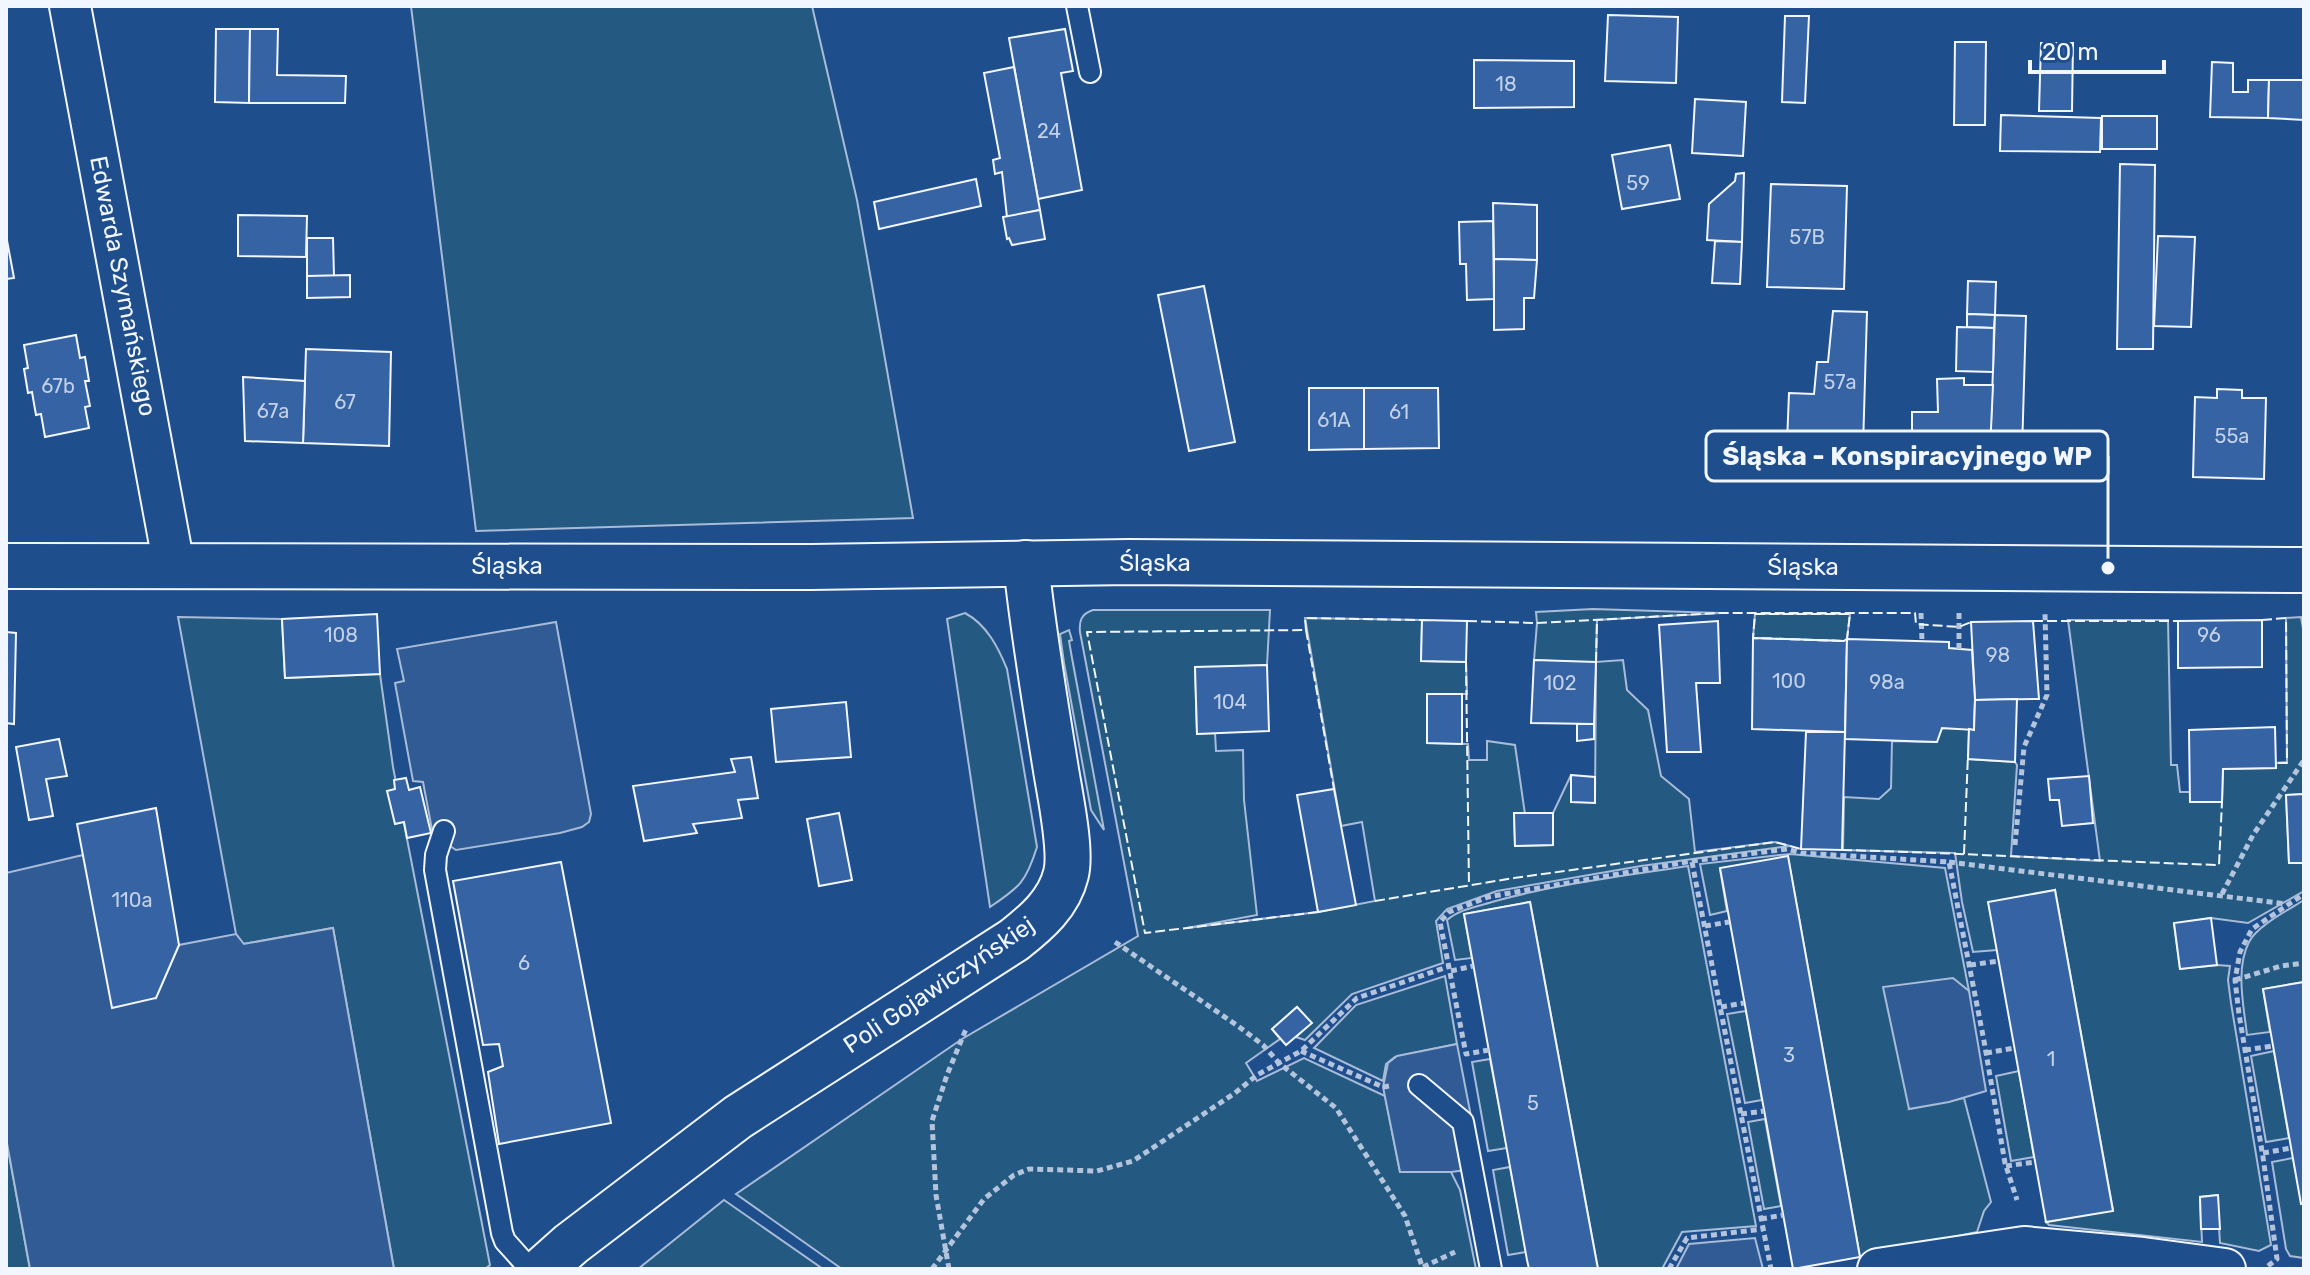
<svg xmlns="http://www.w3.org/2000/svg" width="2310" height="1275" font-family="Rubik,sans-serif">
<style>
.green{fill:#245a82;stroke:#a8bbd7;stroke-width:2}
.parking{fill:#305b95;stroke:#a8bbd7;stroke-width:2}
.building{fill:#3563a3;stroke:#f2f6ff;stroke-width:2}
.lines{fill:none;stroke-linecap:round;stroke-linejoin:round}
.service-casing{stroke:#f2f6ff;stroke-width:24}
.minor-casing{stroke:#f2f6ff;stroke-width:44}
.tertiary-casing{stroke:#f2f6ff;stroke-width:48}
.path{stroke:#b3c4dc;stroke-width:5;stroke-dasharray:6 4;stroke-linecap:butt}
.service{stroke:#1f4e8c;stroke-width:20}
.minor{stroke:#1f4e8c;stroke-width:40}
.tertiary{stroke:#1f4e8c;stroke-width:44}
.fence{stroke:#f2f6ff;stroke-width:2;stroke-dasharray:10 4;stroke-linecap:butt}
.labels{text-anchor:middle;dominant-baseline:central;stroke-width:6;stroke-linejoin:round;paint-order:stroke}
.number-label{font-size:20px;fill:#c3d1e8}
.street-label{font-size:24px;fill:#f2f6ff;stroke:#1f4e8c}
.leader{fill:none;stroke:#f2f6ff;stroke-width:3}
.callout-dot{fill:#f2f6ff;stroke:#1f4e8c;stroke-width:3}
.callout{fill:#1f4e8c;stroke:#f2f6ff;stroke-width:3}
.callout-label{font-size:26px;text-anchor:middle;font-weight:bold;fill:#f2f6ff}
</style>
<rect width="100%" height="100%" fill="#1f4e8c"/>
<!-- green -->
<g class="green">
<path d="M411,6H812L857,200L913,518L476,531Z"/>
<path d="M1593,609L1720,613L1597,620L1596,662L1623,660L1627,690L1648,710L1661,776L1689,799L1695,852L1775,842L1790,846L1641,866L1497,891L1447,909L1436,921L1443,963L1352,994L1305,1040L1296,1037L1311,1023L1297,1007L1272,1029L1280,1039L1246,1063L1257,1081L1304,1058L1385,1096L1400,1172H1451L1460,1190L1476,1269H842L736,1194L962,1039L1138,936L1080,632C1079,621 1081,614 1093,610H1270L1267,665L1195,668L1197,734L1215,733L1216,751L1243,750L1244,800L1257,915L1187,928L1318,912L1375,901L1362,822L1341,826L1305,618L1422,620L1421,661L1466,662L1467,694H1427V743L1468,744L1469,760H1487V741L1515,745L1525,814H1514L1515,846L1553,845V813L1571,775L1572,802H1595L1596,663L1534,660L1537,623L1536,612Z"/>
<path d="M965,613C987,625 998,647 1007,669L1037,847C1026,882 1020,887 990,907L947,619Z"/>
<path d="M1755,614H1850L1847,639L1844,641L1753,638Z"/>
<path d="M178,617L282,619L285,678L380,674L393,767L490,1265L485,1269H394L333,928L243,944L236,934Z"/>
<path d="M2301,617L2304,634V794L2286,795L2289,863H2304V891L2248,923L2211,918L2174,924L2180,969L2217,965L2230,966L2228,980L2231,1003L2271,1245L2259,1251L2220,1243L2217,1195L2200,1197L2202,1242L2049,1225L2046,1222L2113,1210L2055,890L1997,950L1973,952L1962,902L1955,853L1843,850L1844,797L1879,799L1891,788L1892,741L1936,742L1942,728L1969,729L1968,759L2015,762L2017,765L2011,856L2100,861L2068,620H2168L2171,765H2177L2180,792H2190L2191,802H2222L2223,769L2276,768V763L2287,762L2286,618Z"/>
<path d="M1069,630L1072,640L1069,641L1072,658L1104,830L1091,810L1064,663L1060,634Z"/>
<path d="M1790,854L1945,868L1969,991L1958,983L1909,1109L1964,1098L1991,1202L1984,1211L1977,1232L1860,1257L1788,857L1720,869L1727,911L1710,915L1700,864Z"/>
<path d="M1688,866L1756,1226L1682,1232L1662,1269H1598L1530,902L1464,914L1472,958L1455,960L1447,920C1460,909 1476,907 1492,902C1556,884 1623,876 1688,866Z"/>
<path d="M2304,900V982L2263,989L2270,1032L2247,1035C2244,1007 2235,969 2249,942C2257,926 2288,910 2304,900Z"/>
<path d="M1445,976L1457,1044L1395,1057L1386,1064L1383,1081L1314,1048L1356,1005Z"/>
<path d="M1746,1011L1762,1100L1745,1103L1727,1014Z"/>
<path d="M2274,1051L2289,1138L2266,1142L2251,1056Z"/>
<path d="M1490,1059L1507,1148L1488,1151L1472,1062Z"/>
<path d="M2019,1071L2034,1157L2011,1161L1996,1076Z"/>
<path d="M1765,1119L1781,1206L1764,1209L1748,1122Z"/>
<path d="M6,1138L30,1269H6Z"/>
<path d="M2293,1158L2302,1203H2304V1258L2290,1256L2286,1249L2272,1162Z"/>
<path d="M1510,1167L1526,1252L1508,1255L1493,1170Z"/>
<path d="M724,1200L823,1269H638Z"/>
</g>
<!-- parking -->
<g class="parking">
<path d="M556,622L591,814L589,822L582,827L560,833L456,850L433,835L423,782L413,781L395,683L404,681L397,649Z"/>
<path d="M83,855L156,998L179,945L236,934L244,944L333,928L394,1269H30L6,1138V873Z"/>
<path d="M1953,978L1969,991L1986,1091L1949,1102L1909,1109L1883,987Z"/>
<path d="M1457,1044L1481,1168L1451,1172H1400L1383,1087L1388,1063L1397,1056Z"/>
<path d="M1755,1238L1763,1269H1676L1689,1244Z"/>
</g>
<!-- building -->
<g class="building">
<path d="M1608,15L1678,17L1676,83L1605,81Z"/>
<path d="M1785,16H1809L1805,103L1782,102Z"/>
<path d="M216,29H250L249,103L215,102Z"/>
<path d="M250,29H278L277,75L346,76L345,103H249Z"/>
<path d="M1065,29L1073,71L1061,73L1082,190L1038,199L1009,38Z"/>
<path d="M1955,42H1986L1985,125H1954Z"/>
<path d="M2041,43H2073L2072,111H2039Z"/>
<path d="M1474,60L1574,61V107L1474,108Z"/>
<path d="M2212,62L2233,63V92H2248V80H2269L2268,118L2210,117Z"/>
<path d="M1014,67L1040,210L1007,217L1002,172L995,174L993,160L1000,158L984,73Z"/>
<path d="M2269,80H2304V120L2268,118Z"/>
<path d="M1695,99L1746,102L1743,156L1692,153Z"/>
<path d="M2001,115L2101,118L2100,152L2000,151Z"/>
<rect x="2102" y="116" width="55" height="33"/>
<path d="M1670,145L1680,199L1622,209L1612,155Z"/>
<path d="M2120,164L2155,165L2153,349H2117Z"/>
<path d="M1744,173L1742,242L1707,240L1709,204L1735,181L1736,174Z"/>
<path d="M976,179L981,206L879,229L874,202Z"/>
<path d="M1771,184L1847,186L1844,289L1767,287Z"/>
<path d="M1493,203L1537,205V260L1494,259Z"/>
<path d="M1040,210L1045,239L1012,245L1009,238L1007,239L1003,217Z"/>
<path d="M238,215L307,216L306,257L238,256Z"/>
<path d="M1493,221L1494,299L1467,300L1466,264H1460L1459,222Z"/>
<path d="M6,235L14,278L6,279Z"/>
<path d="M2158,236L2195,237L2191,327L2154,326Z"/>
<path d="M307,238H333L334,276H307Z"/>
<path d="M1715,241L1742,242L1740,284L1712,283Z"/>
<path d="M1494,259L1537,260L1534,298H1524V329L1494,330Z"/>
<path d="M350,275V297L307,298V276Z"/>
<path d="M1968,281L1996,282L1995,315L1967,314Z"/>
<path d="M1204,286L1235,442L1189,451L1158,295Z"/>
<path d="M1833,311L1867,312L1863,447L1787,443L1789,393L1814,394L1817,362H1828Z"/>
<path d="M1967,314L1995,315L1994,328L1967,327Z"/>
<path d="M1995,315L2026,316L2022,451L1990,450Z"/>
<path d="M1957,327L1994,328L1993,372L1956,371Z"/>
<path d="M76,335L80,358L85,357L89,381H85L90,406L85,407L89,428L45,437L41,414L36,415L32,392L28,393L24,369L28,368L24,345Z"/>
<path d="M306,349L391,352L389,446L303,443Z"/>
<path d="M243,377L305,381L303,443L245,441Z"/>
<path d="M1964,378V385H1993L1990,450L1910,448L1912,444V412H1938L1937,379Z"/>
<path d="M1309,388H1364V449L1309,450Z"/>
<path d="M1364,388H1438L1439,448L1364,449Z"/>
<path d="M2217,389L2242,390V398H2266L2264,479L2193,477L2195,397L2217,398Z"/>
<path d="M377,614L380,674L285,678L282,619Z"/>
<path d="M1422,620L1467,621L1466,662L1421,661Z"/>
<path d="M2262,620V667L2178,668V621Z"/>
<path d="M1718,621L1720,683H1696L1701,752H1667L1659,625Z"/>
<path d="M2033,621L2039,699L1975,700L1971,622Z"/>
<path d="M6,632L16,633L14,724L6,723Z"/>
<path d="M1753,638L1844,641L1847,639L1845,732L1752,729Z"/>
<path d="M1847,639L1949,642V648L1972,650L1975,700L1974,730L1942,728L1937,742L1845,739Z"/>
<path d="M1534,660L1596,662L1594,724L1531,723Z"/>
<path d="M1267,665L1269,731L1197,734L1195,667Z"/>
<path d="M1427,694H1462V744L1427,743Z"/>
<path d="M2017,699L2015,762L1968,759L1969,729L1974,730L1975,700Z"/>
<path d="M846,702L851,757L776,762L771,709Z"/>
<path d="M1577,724H1594V739L1577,741Z"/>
<path d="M2275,727L2276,768L2223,769L2222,802H2190L2189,730Z"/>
<path d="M1806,732H1845L1842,850L1801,849Z"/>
<path d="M59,739L67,776L46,779L53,816L29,820L16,747Z"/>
<path d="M751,757L758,798L738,800L742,818L693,824L697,833L644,841L633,786L735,772L731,759Z"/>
<path d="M1571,775L1595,777V803L1571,802Z"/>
<path d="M2089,776L2093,823L2062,826L2059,800H2050L2048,779Z"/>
<path d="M406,778L409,790L420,787L431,833L407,838L404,822L395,824L387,791L395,789L394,780Z"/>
<path d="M1334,789L1356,905L1318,912L1297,795Z"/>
<path d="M2304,794V863H2289L2286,795Z"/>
<path d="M156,808L179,945L156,998L112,1008L77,824Z"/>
<path d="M839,813L852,880L819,886L807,819Z"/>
<path d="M1514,813H1553V845L1515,846Z"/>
<path d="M1788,856L1860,1257L1793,1269L1720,868Z"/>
<path d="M561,862L611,1123L499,1144L488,1072L503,1066L499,1044L483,1045L453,881Z"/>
<path d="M2055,890L2113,1211L2046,1222L1988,902Z"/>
<path d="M1530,902L1598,1269H1529L1527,1260L1464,914Z"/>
<path d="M2211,918L2217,965L2180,969L2174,923Z"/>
<path d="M2304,982V1203L2301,1204L2263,989Z"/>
<path d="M1297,1007L1312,1023L1286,1045L1272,1029Z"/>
<path d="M2218,1195L2220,1229H2201L2200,1197Z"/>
</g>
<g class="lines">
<!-- service casing -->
<g class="service-casing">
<g id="service">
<path d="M1077,6L1090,72"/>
<path d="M444,831L436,855L435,870L502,1233L505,1241L530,1269"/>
<path d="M1419,1085L1463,1122L1491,1269"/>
</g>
</g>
<!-- minor casing -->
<g class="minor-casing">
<g id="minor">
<path d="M70,6L174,566"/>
<path d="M1878,1269L2024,1247L2143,1258L2225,1269"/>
</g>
</g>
<!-- tertiary casing -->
<g class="tertiary-casing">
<g id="tertiary">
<path d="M6,566L811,567L1129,562L2304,570"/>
<path d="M543,1269L571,1244L738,1117L1014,940C1037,922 1059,903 1066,874C1072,851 1060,795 1056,770C1045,701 1033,632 1026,563"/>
</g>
</g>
<!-- path -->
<g class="path">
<path d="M1921,613L1922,641"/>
<path d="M1959,613V649"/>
<path d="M2015,845L2024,747L2047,695L2045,613"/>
<path d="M1692,862L1771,1269"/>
<path d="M1949,862L2286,904"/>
<path d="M2222,894L2253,835L2304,760"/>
<path d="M1705,926L1729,922"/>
<path d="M1115,942L1238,1026L1263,1045L1279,1063L1336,1108L1405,1216L1423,1269"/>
<path d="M1970,965L1999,961"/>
<path d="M1451,971L1473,966"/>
<path d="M2235,980L2281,966L2304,963"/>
<path d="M1721,1007L1744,1003"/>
<path d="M1489,1050L1466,1054L1440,922L1449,912L1488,897L1692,861L1787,849L1801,853L1949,862L1984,1041L2005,1163L2017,1200"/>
<path d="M2245,1050L2273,1046"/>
<path d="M1301,1051L1383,1087L1389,1086"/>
<path d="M1986,1053L2014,1048"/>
<path d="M1741,1114L1764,1111"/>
<path d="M2263,1153L2291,1148"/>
<path d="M2006,1166L2035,1162"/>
<path d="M1761,1219L1783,1215"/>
<path d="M2268,1266L2277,1259L2263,1157L2239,1014L2235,980L2240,952L2252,929L2304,894"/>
<path d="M1423,1267L1455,1252"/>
<path d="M932,1269L984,1199L1014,1175L1029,1169L1097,1171L1133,1161L1235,1093L1257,1075L1301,1051L1357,998L1450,966"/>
<path d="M949,1269L936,1195L932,1121L947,1075L966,1029"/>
<path d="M1669,1269L1687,1238L1763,1229"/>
</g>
<!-- service -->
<use href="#service" class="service"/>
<!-- minor -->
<use href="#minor" class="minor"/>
<!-- tertiary -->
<use href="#tertiary" class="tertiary"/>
<!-- fence -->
<g class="fence">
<path d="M1755,614H1850L1847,639L1844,641L1753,638Z"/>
<path d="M2262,620L2286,618L2287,763H2276"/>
<path d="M1467,621L1537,623L1720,613H1915L1916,624L1959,627L1971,622"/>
<path d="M2033,621H2178"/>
<path d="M1306,630L1334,789"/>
<path d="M1466,662L1469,886"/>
<path d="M1596,662L1597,620"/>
<path d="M1842,850C1968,853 2093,861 2219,865L2222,802"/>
<path d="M1964,854L1968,754"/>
<path d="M1375,901L1514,878L1775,842L1801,849"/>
<path d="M1318,912L1145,933L1087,632L1306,630L1305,618L1422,620"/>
</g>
</g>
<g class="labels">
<!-- number labels -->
<g class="number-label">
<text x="1506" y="84">18</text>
<text x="1049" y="131">24</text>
<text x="1638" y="183">59</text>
<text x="1807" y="237">57B</text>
<text x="1840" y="382">57a</text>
<text x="58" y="386">67b</text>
<text x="345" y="402">67</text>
<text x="273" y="411">67a</text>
<text x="1399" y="412">61</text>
<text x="1334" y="420">61A</text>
<text x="2232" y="436">55a</text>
<text x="341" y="635">108</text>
<text x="2209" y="635">96</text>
<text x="1998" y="655">98</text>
<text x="1789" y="681">100</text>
<text x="1887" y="682">98a</text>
<text x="1560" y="683">102</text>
<text x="1230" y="702">104</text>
<text x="132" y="900">110a</text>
<text x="524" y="963">6</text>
<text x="1789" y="1055">3</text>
<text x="2051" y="1059">1</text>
<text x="1533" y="1103">5</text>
</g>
<!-- street labels -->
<g class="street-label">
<text transform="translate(123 286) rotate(79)">Edwarda Szymańskiego</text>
<text x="1155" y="563">Śląska</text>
<text x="507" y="566">Śląska</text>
<text x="1803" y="567">Śląska</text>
<text transform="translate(939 985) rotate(-34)">Poli Gojawiczyńskiej</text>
</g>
</g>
<!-- callouts -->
<path class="leader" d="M2108 568L2108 456"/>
<circle class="callout-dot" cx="2108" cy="568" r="8"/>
<rect class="callout" x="1706" y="431" width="402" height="50" rx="8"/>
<g class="callout-label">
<text x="1907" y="465">Śląska - Konspiracyjnego WP</text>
</g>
<!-- border -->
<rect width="2310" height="1275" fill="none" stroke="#f2f6ff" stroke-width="16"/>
<!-- scale -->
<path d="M2030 60v12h134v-12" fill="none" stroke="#f2f6ff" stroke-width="4"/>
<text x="2042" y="60" font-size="24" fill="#f2f6ff" stroke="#1f4e8c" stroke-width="6" paint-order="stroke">20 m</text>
</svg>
